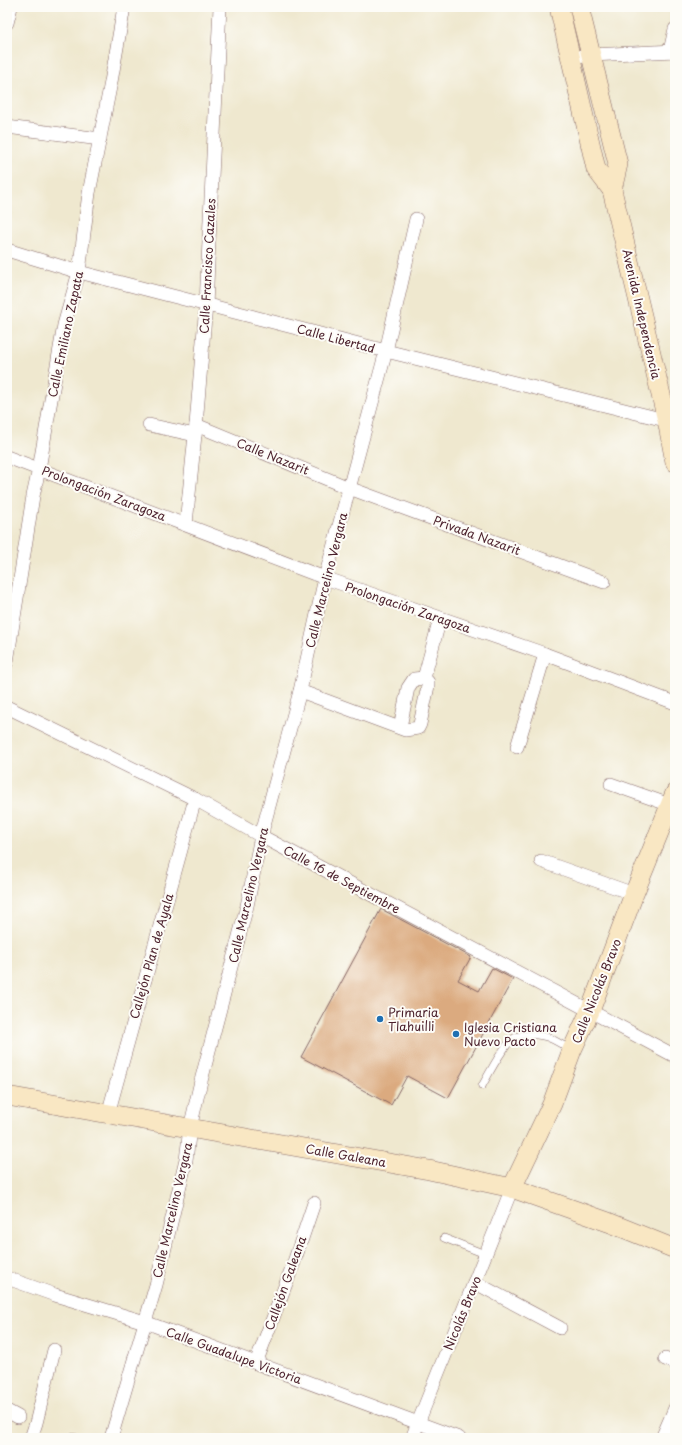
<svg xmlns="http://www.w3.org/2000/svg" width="682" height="1445" font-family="'Playpen Sans',sans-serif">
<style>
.building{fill:#dbaa7f}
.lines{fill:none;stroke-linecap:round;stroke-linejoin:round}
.service-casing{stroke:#846564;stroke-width:8}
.minor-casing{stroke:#846564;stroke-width:14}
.secondary-casing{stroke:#846564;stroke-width:20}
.service{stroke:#fff;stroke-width:7}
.minor{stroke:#fff;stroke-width:13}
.secondary{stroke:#f9e7c3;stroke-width:19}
.poi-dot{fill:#1f6fb2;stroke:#fdfcf7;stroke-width:1.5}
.labels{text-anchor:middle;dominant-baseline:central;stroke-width:4;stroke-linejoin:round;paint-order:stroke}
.street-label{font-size:12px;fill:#4a1f2b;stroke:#fdfcf7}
.poi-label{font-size:12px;fill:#4a1f2b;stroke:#fdfcf7;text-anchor:start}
</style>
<rect width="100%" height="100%" fill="#fdfcf7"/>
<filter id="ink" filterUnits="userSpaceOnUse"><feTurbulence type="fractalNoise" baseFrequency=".025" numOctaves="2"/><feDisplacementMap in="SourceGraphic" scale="8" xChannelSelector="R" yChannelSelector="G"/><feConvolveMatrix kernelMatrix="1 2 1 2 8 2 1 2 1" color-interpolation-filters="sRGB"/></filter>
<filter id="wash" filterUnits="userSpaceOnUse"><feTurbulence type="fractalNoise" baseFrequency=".012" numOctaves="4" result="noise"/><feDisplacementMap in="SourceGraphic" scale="16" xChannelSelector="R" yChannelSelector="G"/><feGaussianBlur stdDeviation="0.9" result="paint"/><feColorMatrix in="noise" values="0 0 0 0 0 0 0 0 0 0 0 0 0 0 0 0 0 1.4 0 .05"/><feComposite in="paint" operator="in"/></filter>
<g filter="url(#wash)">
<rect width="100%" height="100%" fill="#efe8cf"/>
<g id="blocks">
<!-- building -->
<path class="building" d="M381,909L471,957L458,980L479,991L492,968L513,979L448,1098L407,1076L391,1105L301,1057Z"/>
</g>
</g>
<g filter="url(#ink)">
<use href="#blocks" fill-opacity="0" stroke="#846564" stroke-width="1"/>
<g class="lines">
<!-- service casing -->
<g class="service-casing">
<g id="service">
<path d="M482,1086C489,1074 504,1043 516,1037C524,1033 538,1035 547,1037C555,1040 564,1046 572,1050"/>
<path d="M444,1238L485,1254"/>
<path d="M71,1437L77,1438"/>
</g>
</g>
<!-- minor casing -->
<g class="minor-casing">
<g id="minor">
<path d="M7,23L11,7"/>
<path d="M670,51L675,29"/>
<path d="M570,58L591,55L675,51"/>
<path d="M7,127L100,139"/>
<path d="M7,250L79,272L386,351L673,422"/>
<path d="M149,425L195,435"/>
<path d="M196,425L349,488L604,582"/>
<path d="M7,457L325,578L545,654L675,703"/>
<path d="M186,524L196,425L206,305L220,7"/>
<path d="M7,662L33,496L39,469L64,325L79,272L89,193L111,82L124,7"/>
<path d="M424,678L440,619"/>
<path d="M300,691L405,730L418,728L420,724L428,686V682L424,678L414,679L408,688L400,727"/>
<path d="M7,707L195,799L261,836L675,1056"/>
<path d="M517,747L545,654"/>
<path d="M611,784L670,805"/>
<path d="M541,861L634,894"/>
<path d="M108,1114L195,799"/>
<path d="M7,1278L55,1295L145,1322L459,1438"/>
<path d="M474,1282L560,1328"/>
<path d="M665,1359L675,1363"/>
<path d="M256,1363L293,1265L314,1203"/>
<path d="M7,1411L18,1417"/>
<path d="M31,1438L36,1423L54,1350"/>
<path d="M111,1438L156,1285L186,1160L190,1128L201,1081L247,906L261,836L300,691L325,578L386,351L416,219"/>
<path d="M412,1438L512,1188"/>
<path d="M662,1438L675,1408"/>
</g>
</g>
<!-- secondary casing -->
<g class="secondary-casing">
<g id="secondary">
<path d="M559,7L596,169L612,190"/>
<path d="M579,7L618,164L612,190L667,420L675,462"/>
<path d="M7,1096L429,1170L512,1188L608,1222L675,1249"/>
<path d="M512,1188L552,1104L572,1050L590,1011L634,894L675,793"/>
</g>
</g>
<!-- service -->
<use href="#service" class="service"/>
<!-- minor -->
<use href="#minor" class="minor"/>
<!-- secondary -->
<use href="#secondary" class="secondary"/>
</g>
</g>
<!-- markers -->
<g class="poi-dot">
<circle cx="380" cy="1019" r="4"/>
<circle cx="456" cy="1034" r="4"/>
</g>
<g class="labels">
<!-- street labels -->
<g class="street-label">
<text transform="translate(207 266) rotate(-87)">Calle Francisco Cazales</text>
<text transform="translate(642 314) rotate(77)">Avenida Independencia</text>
<text transform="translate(65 334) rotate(-78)">Calle Emiliano Zapata</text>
<text transform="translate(336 338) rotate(15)">Calle Libertad</text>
<text transform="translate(273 456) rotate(22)">Calle Nazarit</text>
<text transform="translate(104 493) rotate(21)">Prolongación Zaragoza</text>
<text transform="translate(477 535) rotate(20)">Privada Nazarit</text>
<text transform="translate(326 580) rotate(-76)">Calle Marcelino Vergara</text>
<text transform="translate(408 607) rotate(19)">Prolongación Zaragoza</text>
<text transform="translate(342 879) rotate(28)">Calle 16 de Septiembre</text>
<text transform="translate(248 895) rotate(-77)">Calle Marcelino Vergara</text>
<text transform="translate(151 956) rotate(-74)">Callejón Plan de Ayala</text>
<text transform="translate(596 991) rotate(-68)">Calle Nicolás Bravo</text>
<text transform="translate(346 1155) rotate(10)">Calle Galeana</text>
<text transform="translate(172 1210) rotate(-77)">Calle Marcelino Vergara</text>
<text transform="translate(285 1283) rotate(-70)">Callejón Galeana</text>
<text transform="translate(462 1313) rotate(-68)">Nicolás Bravo</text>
<text transform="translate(234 1355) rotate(20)">Calle Guadalupe Victoria</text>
</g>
<!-- poi labels -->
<g class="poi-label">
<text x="388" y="1012">Primaria<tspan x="388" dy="14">Tlahuilli</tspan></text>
<text x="464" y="1027">Iglesia Cristiana<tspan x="464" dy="14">Nuevo Pacto</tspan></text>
</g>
</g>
<!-- margin -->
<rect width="682" height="1445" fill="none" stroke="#fdfcf7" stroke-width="24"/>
</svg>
